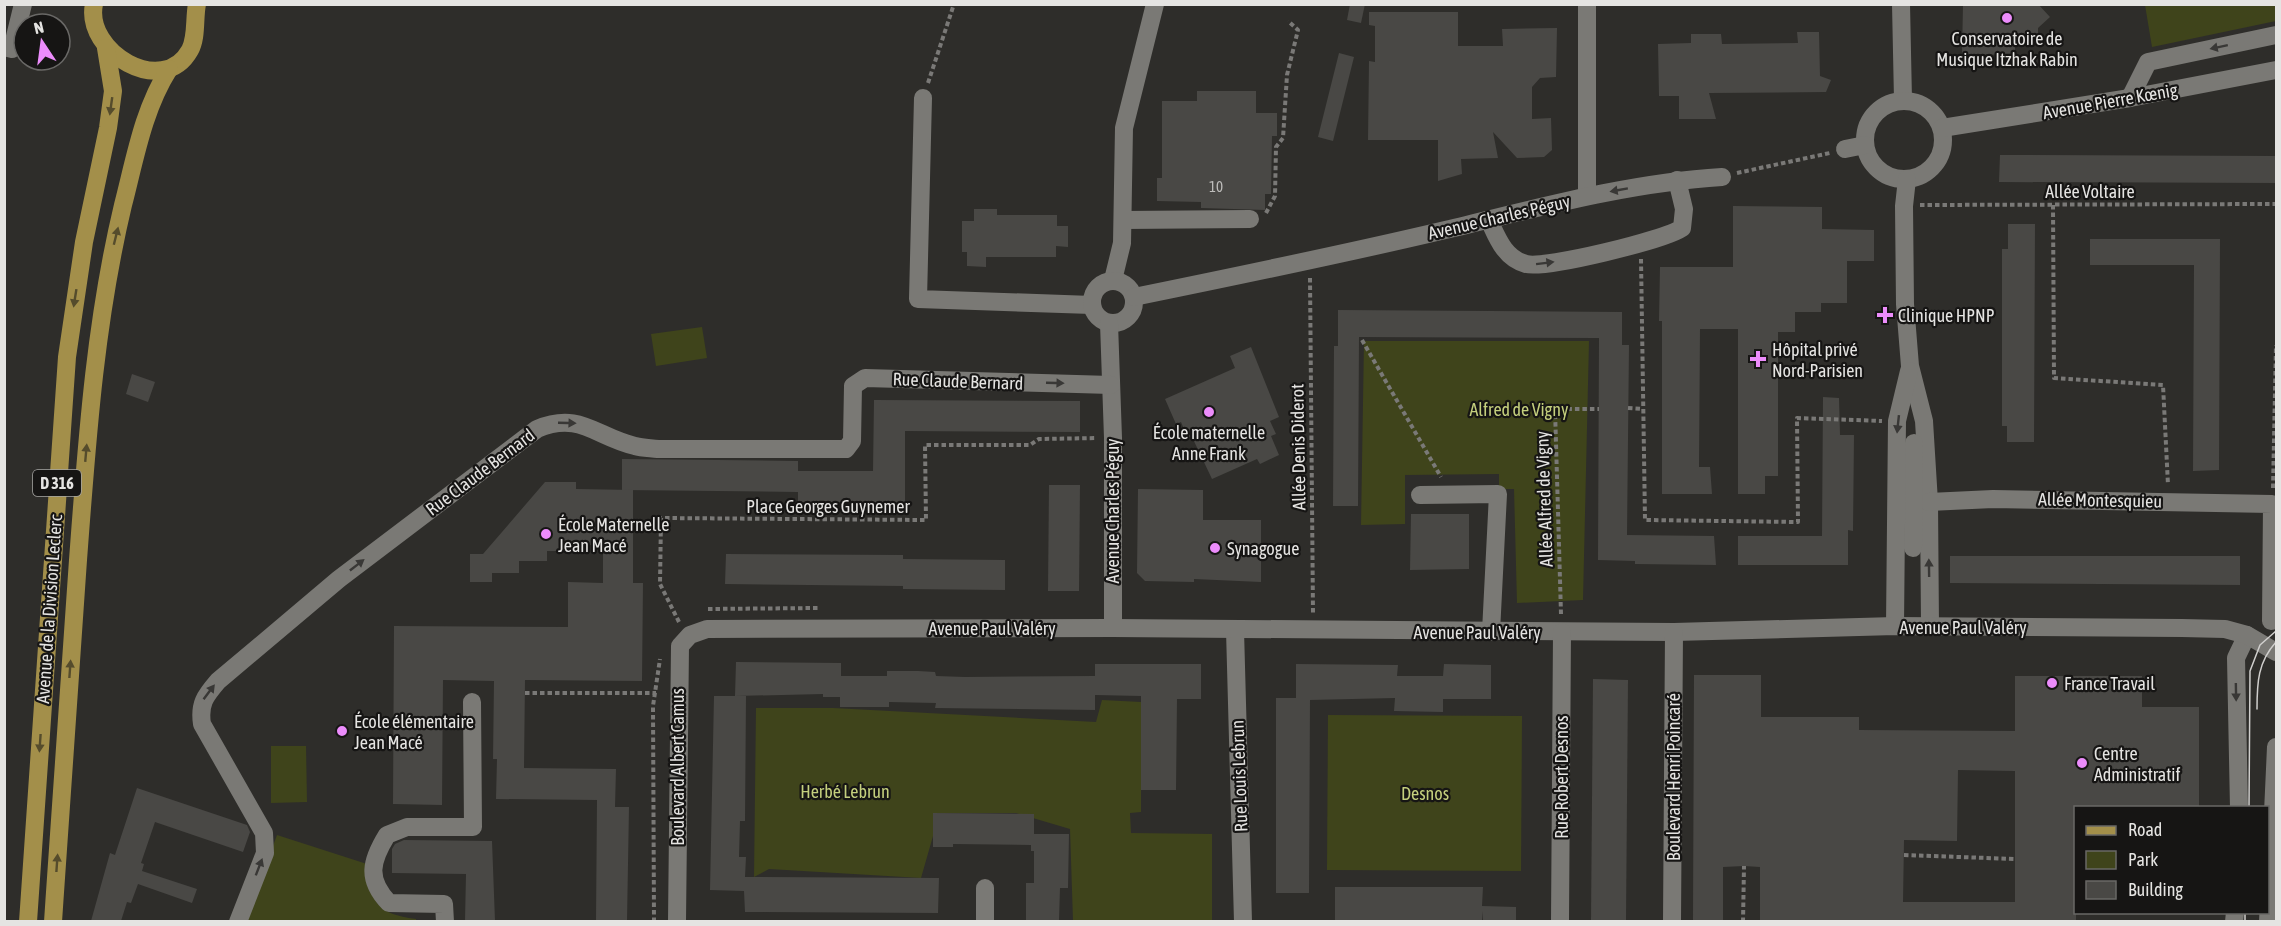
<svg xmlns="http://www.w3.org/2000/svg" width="2281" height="926" font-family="'Asap Condensed',sans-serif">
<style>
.green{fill:#3f441b}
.building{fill:#494845;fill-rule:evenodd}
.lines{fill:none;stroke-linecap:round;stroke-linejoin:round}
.path{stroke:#7a7977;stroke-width:4;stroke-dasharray:4.5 3;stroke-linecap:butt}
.minor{stroke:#7a7975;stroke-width:18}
.major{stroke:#a38f4a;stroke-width:18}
.tram{stroke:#d0cfcd;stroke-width:1.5}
.oneway{fill:#393836}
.oneway2{fill:#554c2c}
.poi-dot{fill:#ec8cfb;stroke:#161514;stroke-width:2}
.labels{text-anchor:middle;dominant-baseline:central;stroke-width:4.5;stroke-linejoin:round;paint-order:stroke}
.number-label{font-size:15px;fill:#bebdbb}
.shield{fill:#161514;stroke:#a7a6a4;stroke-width:1.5}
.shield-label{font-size:16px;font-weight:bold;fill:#e5e4e2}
.poi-label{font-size:18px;fill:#e5e4e2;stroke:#161514;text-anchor:start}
.street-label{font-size:18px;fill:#e5e4e2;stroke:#161514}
.park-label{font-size:18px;fill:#c4cf7d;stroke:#161514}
</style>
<rect width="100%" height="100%" fill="#2e2d2a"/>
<!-- green -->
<g class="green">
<path d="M2145,5H2276V21L2152,47Z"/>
<path d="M702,327L707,358L656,366L651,334Z"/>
<path d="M1364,341H1589L1583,600L1517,603L1514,489H1499V474L1405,475V524L1361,525Z"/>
<path d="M1102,700L1141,702V812L1130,813L1131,833L1212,834V921H1073L1070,829L1016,813H933V836L921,878L769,869L754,877L756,708H833L1096,722Z"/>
<path d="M1328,715L1522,716L1521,871L1327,870Z"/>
<path d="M271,746H306L307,802L271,803Z"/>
<path d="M277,835L367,864C370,902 377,914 416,919V921L245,922Z"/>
</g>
<!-- building -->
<g class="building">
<path d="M1350,4H1365L1361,23L1347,20Z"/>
<path d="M1963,4H2038L2050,17L2038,28V37H2015V55L1962,54Z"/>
<path d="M1369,12H1458V46H1503L1502,29L1557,28L1556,77L1540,78L1532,87V119L1551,118L1552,150L1544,157L1517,158L1493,132L1498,158L1461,159L1462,174L1438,181V140H1368L1369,61L1375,62V26L1369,25Z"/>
<path d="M1797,32H1819L1820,76L1831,80L1826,92L1709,93L1716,119H1679V96H1659L1658,44L1691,43V34H1721L1722,44L1798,43Z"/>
<path d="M1339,53L1354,57L1333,141L1318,137Z"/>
<path d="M1197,91H1256V113H1277V136H1272L1271,194H1265V210L1201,208V202L1157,201V178H1162V101H1197Z"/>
<path d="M2000,155L2277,156V183L1999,182Z"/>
<path d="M1733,206L1822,207V229L1874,230V261H1847V303H1821V312H1795V332H1778V476H1765V494H1738V329H1700L1699,467H1710L1712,494H1662V321H1659L1660,267H1733Z"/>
<path d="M974,209H997V215H1057V226H1068V247L1056,246V257H986V267L967,266V252H962V221H974Z"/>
<path d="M2008,224H2035L2034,442H2007V426H2002V249H2008Z"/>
<path d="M2090,239H2220L2219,470L2193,471L2194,265H2090Z"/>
<path d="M1338,310L1622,312V345H1629L1627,535L1714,536L1716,565L1635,564V561L1598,560L1599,338L1359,337L1358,506H1333L1334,346H1338Z"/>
<path d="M1251,347L1279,417L1270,421L1276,434L1271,436L1279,455L1260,464L1257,459L1212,479L1192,437L1188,439L1181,422L1176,424L1165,399L1235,368L1230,356Z"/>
<path d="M132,374L155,382L148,402L126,394Z"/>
<path d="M1823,397L1839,398L1840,435H1854L1853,531L1848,530V565H1738V536H1822Z"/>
<path d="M874,400L1080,401V432L905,431V503L798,502V492L622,490V459L798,461V471H873Z"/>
<path d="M545,482H576V489L633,490V583H643L642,681L525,680L524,768L616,769L615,807H629L627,921H596L597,800L496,799L497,759H493L494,681L443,680L442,805L393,804L394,626L568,627V582L603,583V545H572V551H547V561H519V573H492V582H470V554H483Z"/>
<path d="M1049,485H1080L1079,591H1048Z"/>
<path d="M1138,489L1203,490V520H1261V582L1194,579V582L1145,581L1137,573Z"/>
<path d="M1411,514H1469V569L1410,570Z"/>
<path d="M726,554L903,555V559L1005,560V590L903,589V586L725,584Z"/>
<path d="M1950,556H2240V585L1950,583Z"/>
<path d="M736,662L841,663V676H887V671H918L935,672L936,676L965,677L1095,676V664H1201V699H1177L1176,790H1141V696L1095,695V710L935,708L936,703L889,702V707H840V697H823V694L735,696Z"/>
<path d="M1296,664L1398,665L1397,676H1443L1444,664L1491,665V699H1443V712L1394,711L1395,698L1310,700L1309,893H1276V698H1296Z"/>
<path d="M1694,675H1761V717H1859V730L2015,731V676H2142V707H2199V807H2076V921H1760V867L1744,866L1723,867V921H1693ZM1958,770L2015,771V902H1903L1904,840L1957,841Z"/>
<path d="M1593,679L1628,680L1626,921H1591Z"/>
<path d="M714,696H746L745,821H740L739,857H746L745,877L939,878L938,913L745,912L744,891L710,890Z"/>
<path d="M137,788L247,825L250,832L243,852L155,822L141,863L144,864L142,871L197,889L192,903L138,884L131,903L127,902L121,921H91L110,853L115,855Z"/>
<path d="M933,813L1034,814V834H1069L1068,888H1060L1059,921H1026V883H1034V851H1031V845L953,844V847H933Z"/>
<path d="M404,840L492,841L495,921H465L466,874L392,873V849L395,844Z"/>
<path d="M1335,887H1483L1482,906L1516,907V921H1483L1482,911V920L1335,921Z"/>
</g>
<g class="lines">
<!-- path -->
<g class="path">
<path d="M928,83L954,4"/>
<path d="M1737,173L1830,153"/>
<path d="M1920,205L2276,204"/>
<path d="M2053,205L2054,378L2163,385L2168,485"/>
<path d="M1266,213L1275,196L1276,147L1283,138L1287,75L1298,30L1288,21"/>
<path d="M1641,259L1645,520L1798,522L1797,418L1882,421"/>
<path d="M1310,278L1313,613"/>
<path d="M1362,340L1441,477"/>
<path d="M1628,408L1642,409"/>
<path d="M2273,488L2276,345"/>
<path d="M708,609L818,608"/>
<path d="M1561,614L1555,409H1599"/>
<path d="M679,622L660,584L661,518L926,520L925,445H1030L1039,439L1097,438"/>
<path d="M525,693H656"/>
<path d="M1904,855L2015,859"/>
<path d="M654,922L653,706L660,659"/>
<path d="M1743,922L1744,866"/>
</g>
<!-- minor -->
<g class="minor">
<path d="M1901,4L1903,100"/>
<path d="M4,47L12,49L23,4"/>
<path d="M923,98L918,299L1092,305"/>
<path d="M2130,98L2148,62L2276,35"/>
<circle cx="1904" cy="140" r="39"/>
<path d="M1942,128L2130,98L2276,70"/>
<path d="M1845,149L1865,145"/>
<path d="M1907,179L1904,206L1905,304L1910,366L1924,421L1929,502L1930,626"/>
<path d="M1587,196V4"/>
<path d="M1123,220L1250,219"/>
<path d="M1489,220C1497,237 1504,258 1526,264C1546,269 1664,240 1682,228L1684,209L1677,180"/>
<path d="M1113,280L1122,243L1124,128L1155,4"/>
<circle cx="1113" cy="302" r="21"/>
<path d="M1134,297C1237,276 1339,255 1441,231C1534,209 1626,183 1722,177"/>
<path d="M1109,323L1113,438V628"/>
<path d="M1420,495L1498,494L1491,632"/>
<path d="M1929,502L1993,499L2272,504L2271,621"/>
<path d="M1913,548L1914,443"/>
<path d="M1895,626L1897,421L1909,371"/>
<path d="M1235,630L1243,922"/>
<path d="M2239,808L2236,658L2247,635"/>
<path d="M985,888V922"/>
<path d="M238,922L265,853L264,833L202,724C199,704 205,696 218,681L339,579L537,429C580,411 596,437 635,446C642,448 650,448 658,449H846L852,441L853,386L865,378L1111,385"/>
<path d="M445,922L444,904L389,903C366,879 371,861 387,835L407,827H473L472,702"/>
<path d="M677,922L680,646L690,635L707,629L1113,628L1674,632L1895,626L2182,628L2225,629L2247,635L2276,652"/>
<path d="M1560,922L1562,632"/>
<path d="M1672,922L1674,632"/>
<path d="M2234,922L2235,912"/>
<path d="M2268,922L2276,747"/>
</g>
<!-- major -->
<g class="major">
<path d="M94,4C84,52 163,99 190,50C197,37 194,19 197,4"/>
<path d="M28,922L67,357L84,242L108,128L113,91L106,48"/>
<path d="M53,922C61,801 70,680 78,560C87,440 95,322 123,205C135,159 143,110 169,69"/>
</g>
<!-- tram -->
<g class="tram">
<path d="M2257,709C2257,682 2258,662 2276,642"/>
<path d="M2249,808L2250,671L2260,645L2276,631"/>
<path d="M2245,922V912"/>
</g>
</g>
<!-- one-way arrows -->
<defs><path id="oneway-solid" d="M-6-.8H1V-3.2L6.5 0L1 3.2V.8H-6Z" transform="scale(1.5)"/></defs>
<g class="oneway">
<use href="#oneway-solid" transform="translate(2219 47) rotate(168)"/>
<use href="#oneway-solid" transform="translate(1619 190) rotate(170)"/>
<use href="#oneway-solid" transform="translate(1545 263) rotate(-7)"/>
<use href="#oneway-solid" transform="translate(1055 383) rotate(2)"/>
<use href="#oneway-solid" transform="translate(567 423) rotate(2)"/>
<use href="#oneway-solid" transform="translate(1898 424) rotate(96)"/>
<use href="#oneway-solid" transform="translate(357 565) rotate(-38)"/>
<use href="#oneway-solid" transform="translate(1929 568) rotate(-91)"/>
<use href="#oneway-solid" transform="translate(209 692) rotate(-53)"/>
<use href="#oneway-solid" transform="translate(2236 692) rotate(89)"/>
<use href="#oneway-solid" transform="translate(259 867) rotate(-69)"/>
</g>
<g class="oneway2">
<use href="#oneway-solid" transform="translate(111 106) rotate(98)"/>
<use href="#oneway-solid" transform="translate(116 236) rotate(-76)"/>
<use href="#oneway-solid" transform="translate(75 298) rotate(99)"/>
<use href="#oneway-solid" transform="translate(86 453) rotate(-85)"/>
<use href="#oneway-solid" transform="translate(70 669) rotate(-86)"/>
<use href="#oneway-solid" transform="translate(40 743) rotate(94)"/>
<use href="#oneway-solid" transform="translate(57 863) rotate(-86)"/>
</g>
<!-- markers -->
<g class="poi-dot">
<circle cx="2007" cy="18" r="6"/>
<path d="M1882 306h6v6h6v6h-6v6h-6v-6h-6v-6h6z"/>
<path d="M1755 350h6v6h6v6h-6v6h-6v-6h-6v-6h6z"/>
<circle cx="1209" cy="412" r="6"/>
<circle cx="546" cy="534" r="6"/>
<circle cx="1215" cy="548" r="6"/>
<circle cx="2052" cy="683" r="6"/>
<circle cx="342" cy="731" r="6"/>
<circle cx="2082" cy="763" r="6"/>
</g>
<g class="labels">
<!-- number labels -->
<g class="number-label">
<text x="1216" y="186">10</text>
</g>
<!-- shield labels -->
<rect class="shield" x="33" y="470" width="48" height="26" rx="4.5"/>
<g class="shield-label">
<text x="57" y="483">D 316</text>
</g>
<!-- poi labels -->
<g class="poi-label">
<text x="2007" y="38" text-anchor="middle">Conservatoire de<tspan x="2007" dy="21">Musique Itzhak Rabin</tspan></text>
<text x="1898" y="315">Clinique HPNP</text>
<text x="1772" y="349">Hôpital privé<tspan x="1772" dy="21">Nord-Parisien</tspan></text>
<text x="1209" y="432" text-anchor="middle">École maternelle<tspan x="1209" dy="21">Anne Frank</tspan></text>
<text x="558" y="524">École Maternelle<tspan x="558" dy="21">Jean Macé</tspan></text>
<text x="1227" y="548">Synagogue</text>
<text x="2064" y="683">France Travail</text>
<text x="354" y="721">École élémentaire<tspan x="354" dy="21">Jean Macé</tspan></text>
<text x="2094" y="753">Centre<tspan x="2094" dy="21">Administratif</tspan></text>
</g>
<!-- street labels -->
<g class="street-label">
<text transform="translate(2110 101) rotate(-10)">Avenue Pierre Kœnig</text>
<text x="2090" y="191">Allée Voltaire</text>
<text transform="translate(1499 217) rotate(-13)">Avenue Charles Péguy</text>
<text transform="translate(958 381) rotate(2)">Rue Claude Bernard</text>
<text transform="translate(1298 447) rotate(-91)">Allée Denis Diderot</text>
<text transform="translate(480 472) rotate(-37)">Rue Claude Bernard</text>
<text transform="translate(1544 499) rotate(-92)">Allée Alfred de Vigny</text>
<text transform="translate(2100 500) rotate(1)">Allée Montesquieu</text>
<text x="828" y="506">Place Georges Guynemer</text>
<text transform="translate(1112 511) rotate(-90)">Avenue Charles Péguy</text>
<text transform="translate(49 609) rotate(-86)">Avenue de la Division Leclerc</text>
<text x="1963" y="627">Avenue Paul Valéry</text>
<text x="992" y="628">Avenue Paul Valéry</text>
<text x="1477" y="632">Avenue Paul Valéry</text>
<text transform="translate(677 767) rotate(-90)">Boulevard Albert Camus</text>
<text transform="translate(1239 776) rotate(-92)">Rue Louis Lebrun</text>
<text transform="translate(1561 777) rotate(-90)">Rue Robert Desnos</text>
<text transform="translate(1673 777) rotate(-90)">Boulevard Henri Poincaré</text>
</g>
<!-- park labels -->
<g class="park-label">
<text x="1519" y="409">Alfred de Vigny</text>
<text x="845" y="791">Herbé Lebrun</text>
<text x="1425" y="793">Desnos</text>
</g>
</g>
<!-- border -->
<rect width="2281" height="926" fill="none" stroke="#e5e4e2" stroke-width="12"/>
<!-- legend -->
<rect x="2074" y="806" width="195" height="108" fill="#161514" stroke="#696866" stroke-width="1.5"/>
<rect x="2086" y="826" width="30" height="9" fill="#a38f4a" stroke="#696866" stroke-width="1.5"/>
<text x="2128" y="836" font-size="18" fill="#e5e4e2">Road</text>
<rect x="2086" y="851" width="30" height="18" fill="#3f441b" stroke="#696866" stroke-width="1.5"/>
<text x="2128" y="866" font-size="18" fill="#e5e4e2">Park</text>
<rect x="2086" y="881" width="30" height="18" fill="#494845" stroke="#696866" stroke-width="1.5"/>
<text x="2128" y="896" font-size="18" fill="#e5e4e2">Building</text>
<!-- north arrow -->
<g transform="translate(42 42) rotate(347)"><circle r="28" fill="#161514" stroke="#696866" stroke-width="1.5"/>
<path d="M0-4.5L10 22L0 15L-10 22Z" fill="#ec8cfb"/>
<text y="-9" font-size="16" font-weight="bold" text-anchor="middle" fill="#e5e4e2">N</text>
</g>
</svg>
